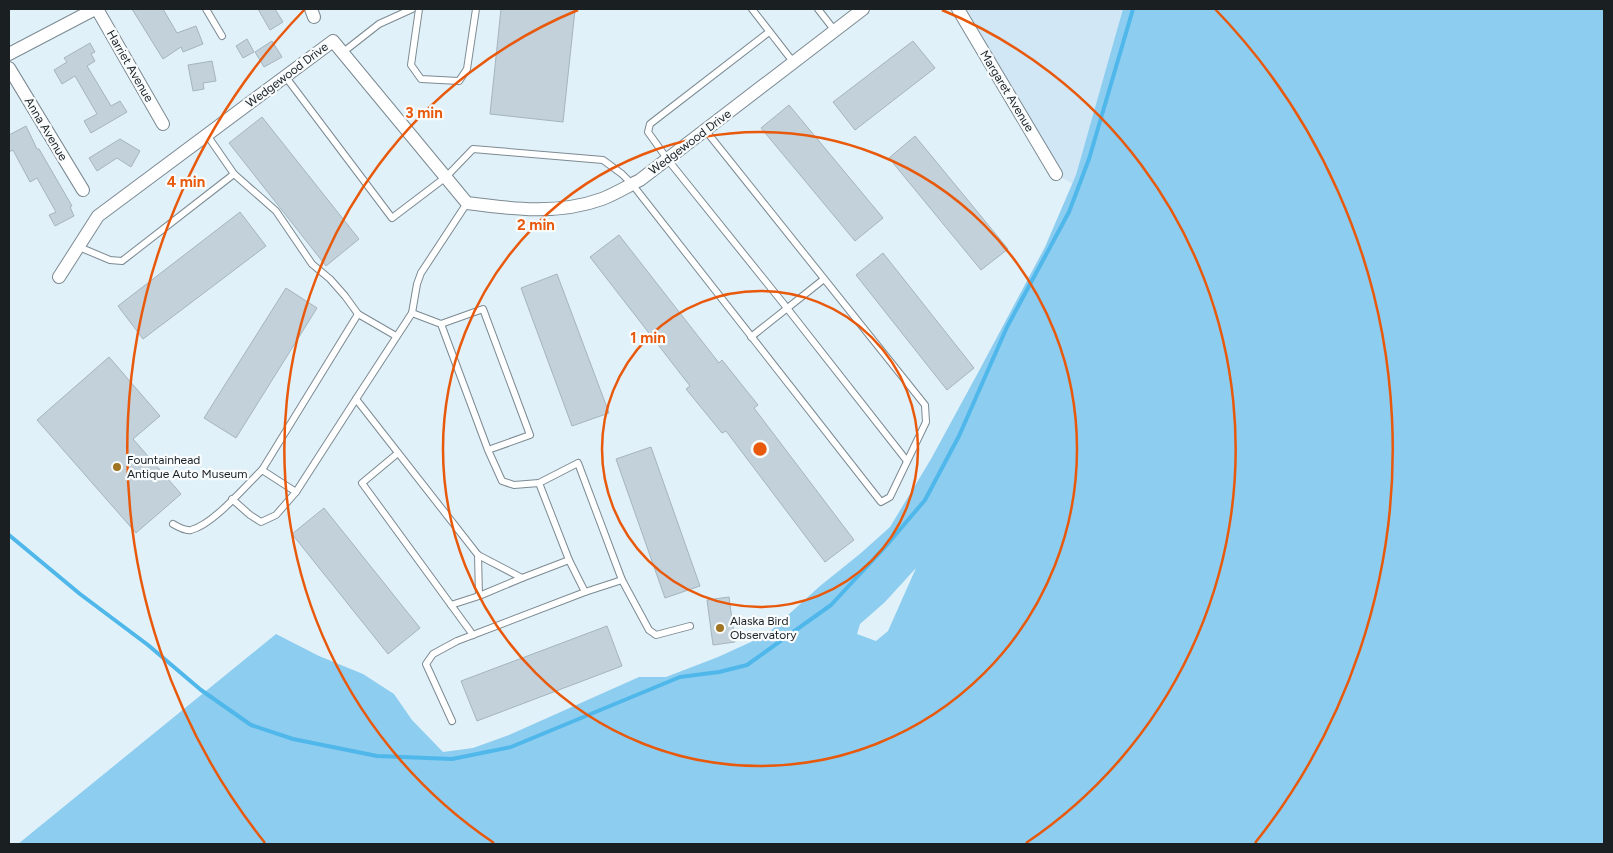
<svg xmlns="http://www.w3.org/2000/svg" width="1613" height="853" font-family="Figtree,sans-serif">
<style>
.built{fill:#d1e7f5}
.green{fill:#8dcdf0;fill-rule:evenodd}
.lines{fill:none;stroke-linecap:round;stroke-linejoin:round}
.stream{stroke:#4fb7ea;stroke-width:4}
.building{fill:#c2d1da;stroke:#a6b5bd}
.service-casing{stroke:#7c8a92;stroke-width:8}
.minor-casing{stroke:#7c8a92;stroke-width:14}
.service{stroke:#fff;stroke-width:6}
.minor{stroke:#fff;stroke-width:12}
.ring{fill:none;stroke:#e8590c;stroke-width:2.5}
.poi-dot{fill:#9f7423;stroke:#f9fcfd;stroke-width:2}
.labels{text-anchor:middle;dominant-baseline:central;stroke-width:4.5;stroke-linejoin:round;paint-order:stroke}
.street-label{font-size:12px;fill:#1a1f22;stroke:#f9fcfd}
.poi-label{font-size:12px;fill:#1a1f22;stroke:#f9fcfd;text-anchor:start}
.centre{fill:#e8590c;stroke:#f9fcfd;stroke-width:2.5}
.ring-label{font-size:15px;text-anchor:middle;font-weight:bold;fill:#e8590c;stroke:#f9fcfd;stroke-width:4.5;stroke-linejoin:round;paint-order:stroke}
</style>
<rect width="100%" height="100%" fill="#e1f1f9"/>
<!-- built -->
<path class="built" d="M958,9H1133L1079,188L1056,174Z"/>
<!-- green -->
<path class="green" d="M1123,9H1153L1136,67L1153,9H1604V844H18L276,634L319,656L363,674L394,694L412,720L443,752L473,748L509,735L639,677H666L718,657L766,635L820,586L861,553L890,527L931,459L980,369L1045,247L1076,175ZM916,568L888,631L876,641L857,634L860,624L885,602Z"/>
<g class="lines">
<!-- stream -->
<path class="stream" d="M9,535L80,594L148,645L201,690L251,725L293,739L377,756L452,759L511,747L680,677L719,672L747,665L831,605L885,547L925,500L959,436L1007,327L1069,212L1089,159L1133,9"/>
</g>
<!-- building -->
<g class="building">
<path d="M132,9H163L177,33L196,26L203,44L183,52L181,47L163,59Z"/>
<path d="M258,9H275L283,22L270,30Z"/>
<path d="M501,9H561L575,10L563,122L490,114Z"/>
<path d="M247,39L254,52L243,58L236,46Z"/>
<path d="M272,41L282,57L264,67L255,52Z"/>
<path d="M913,41L935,68L855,130L833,102Z"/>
<path d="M90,43L95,52L91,54L95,61L87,66L111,106L120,101L127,112L91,133L84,121L97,114L75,76L62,84L54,70L67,62L64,58Z"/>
<path d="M212,61L216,81L203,83L204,89L193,91L188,65Z"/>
<path d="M789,105L883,218L855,241L761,128Z"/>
<path d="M262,117L359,239L326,266L229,143Z"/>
<path d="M26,126L37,149H39L72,206L70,207L74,216L55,226L49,215L56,212L37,178L30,182L13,150L9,152V135Z"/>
<path d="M915,136L1008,249L981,270L889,158Z"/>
<path d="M120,139L140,151L131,167L117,158L97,171L89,158Z"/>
<path d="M240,212L266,246L143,339L118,306Z"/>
<path d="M619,235L719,363L722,360L758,405L754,408L854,540L825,562L726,431L722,433L686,389L690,386L590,257Z"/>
<path d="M883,253L974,368L947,390L856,275Z"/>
<path d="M557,274L609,413L572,426L521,288Z"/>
<path d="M286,288L317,308L236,438L204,418Z"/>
<path d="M109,357L160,416L133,439L181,494L136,533L37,420Z"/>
<path d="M651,447L700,586L665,598L616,459Z"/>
<path d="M324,508L420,628L388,654L292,534Z"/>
<path d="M729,597L735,642L713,645L707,600Z"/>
<path d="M607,626L622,666L477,721L461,681Z"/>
</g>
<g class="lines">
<!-- service casing -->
<g class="service-casing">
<g id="service">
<path d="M206,9L222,36"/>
<path d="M419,9L411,65L421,79L459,81L467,69L476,9"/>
<path d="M752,9L794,63"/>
<path d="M818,9L835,31"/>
<path d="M769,32L650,124L648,132L668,160L783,303L907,461"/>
<path d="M342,53L379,24L412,9"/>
<path d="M285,76L392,218L446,177L473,149L603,160L622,174L632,184L881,502L890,497L926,422L925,405L706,131"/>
<path d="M234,174L276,211L312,264L330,279L345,296L358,314"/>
<path d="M79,247L110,260L122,261L234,174L207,135"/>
<path d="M412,313L417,284L421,273L467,203"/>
<path d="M441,324L488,450L502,481L514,485L539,483L569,560L522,578L478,555L356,399L412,313L441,324L483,309L530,435L488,450"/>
<path d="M751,337L824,279"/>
<path d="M398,453L362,483L473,635"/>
<path d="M262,470L358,314L396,336"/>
<path d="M539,483L578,463L622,580L585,592L569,560"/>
<path d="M232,499L250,515L261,522L276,515L296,492"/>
<path d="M173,524C178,527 185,531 191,530C214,524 244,487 262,470L296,492L356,399"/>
<path d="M478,555L479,596"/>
<path d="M622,580L649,630L656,635L690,626"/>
<path d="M451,605L479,596L522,578"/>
<path d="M452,721L426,664L433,654L457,641L585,592"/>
</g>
</g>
<!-- minor casing -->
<g class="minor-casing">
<g id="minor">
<path d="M97,9L163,124"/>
<path d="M311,9L314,17"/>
<path d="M958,9L1056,174"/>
<path d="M9,54L95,9"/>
<path d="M9,68L83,190"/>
<path d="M59,277L98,216L333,41L467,203C512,209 558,215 602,199C615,194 628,186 640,180L863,9"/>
</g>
</g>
<!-- service -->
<use href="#service" class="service"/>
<!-- minor -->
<use href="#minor" class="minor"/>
</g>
<!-- distance rings -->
<g class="ring">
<circle cx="760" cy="449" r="158"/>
<circle cx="760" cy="449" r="317"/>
<path d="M494 843A475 475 0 0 1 578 10M942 10A475 475 0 0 1 1026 843"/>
<path d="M265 843A633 633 0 0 1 305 9M1215 9A633 633 0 0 1 1255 843"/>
</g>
<!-- markers -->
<g class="poi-dot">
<circle cx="117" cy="467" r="5"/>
<circle cx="720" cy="628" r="5"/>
</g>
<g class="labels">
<!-- street labels -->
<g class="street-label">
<text transform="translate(130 66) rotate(60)">Harriet Avenue</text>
<text transform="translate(287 75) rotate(-37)">Wedgewood Drive</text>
<text transform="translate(1007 91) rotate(59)">Margaret Avenue</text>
<text transform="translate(46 129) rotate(59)">Anna Avenue</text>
<text transform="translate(690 142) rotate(-37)">Wedgewood Drive</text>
</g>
<!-- poi labels -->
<g class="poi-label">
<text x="127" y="460">Fountainhead<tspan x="127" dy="14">Antique Auto Museum</tspan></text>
<text x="730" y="621">Alaska Bird<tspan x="730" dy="14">Observatory</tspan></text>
</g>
</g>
<circle cx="760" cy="449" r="8" class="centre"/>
<g class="ring-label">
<text x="424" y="118">3 min</text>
<text x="186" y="187">4 min</text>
<text x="536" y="230">2 min</text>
<text x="648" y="343">1 min</text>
</g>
<!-- border -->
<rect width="1613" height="853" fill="none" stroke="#1a1f22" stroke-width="20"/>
</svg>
